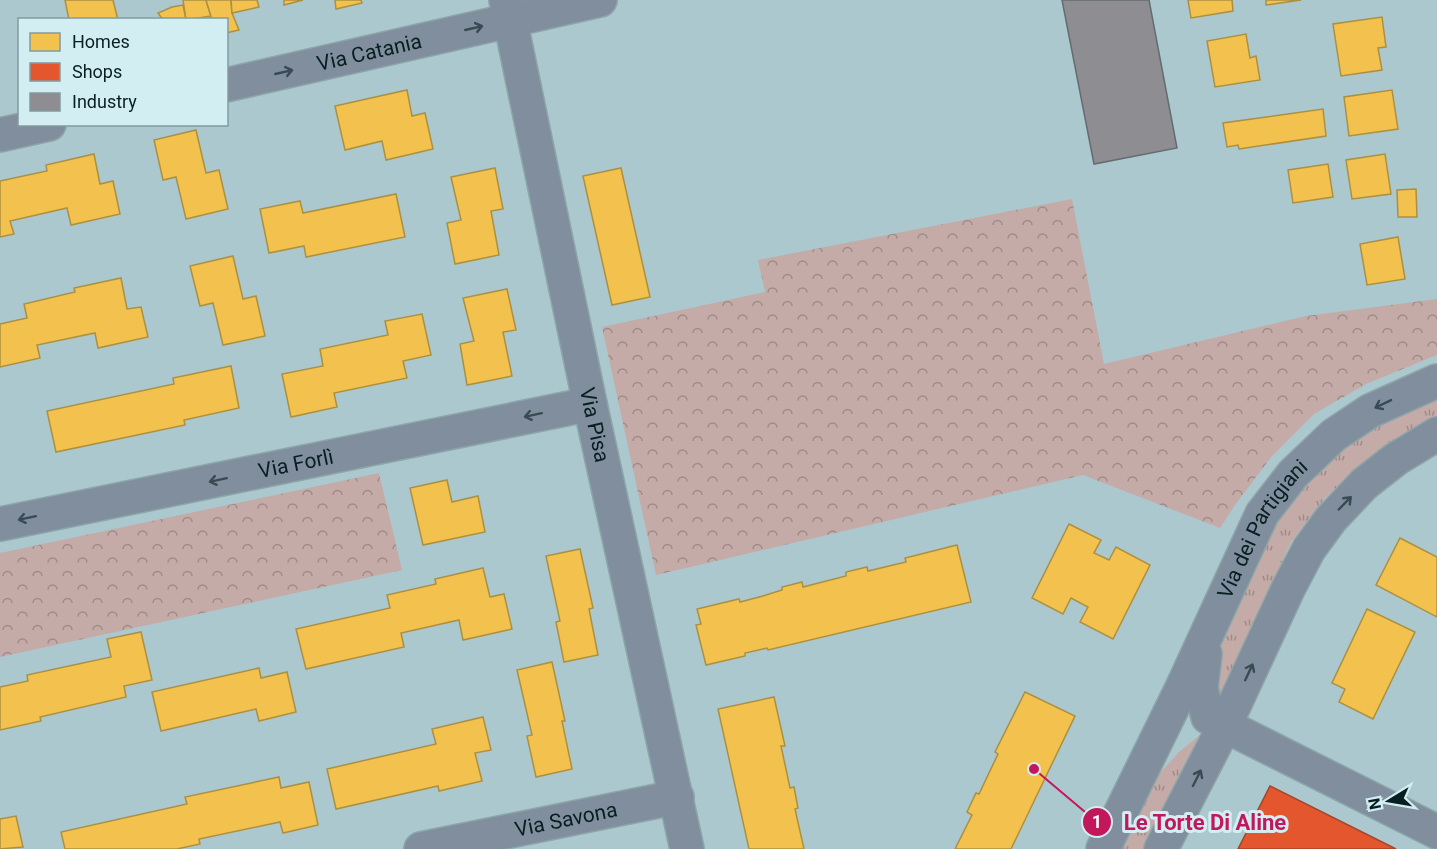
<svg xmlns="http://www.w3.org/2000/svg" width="1437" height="849" font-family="Roboto,sans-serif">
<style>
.grass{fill:url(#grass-tufts)}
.park{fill:url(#park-crowns)}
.homes{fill:#f2c14e;stroke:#ac9041;stroke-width:1.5}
.shops{fill:#e4572e;stroke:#a2462a;stroke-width:1.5}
.industry{fill:#8d8d92;stroke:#656c70;stroke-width:1.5}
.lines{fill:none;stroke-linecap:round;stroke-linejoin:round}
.minor-casing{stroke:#8ca5a8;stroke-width:36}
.minor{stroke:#818e9d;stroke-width:33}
.oneway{stroke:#384b53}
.labels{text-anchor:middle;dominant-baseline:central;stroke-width:6;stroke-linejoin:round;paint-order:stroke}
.street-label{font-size:21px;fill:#081f22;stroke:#d3eef3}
.leader{fill:none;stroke:#c2185b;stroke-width:2}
.callout-dot{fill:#c2185b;stroke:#d3eef3;stroke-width:2}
.mark-label{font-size:18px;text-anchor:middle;font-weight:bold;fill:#fff}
.callout-label{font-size:22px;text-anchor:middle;font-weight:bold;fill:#c2185b;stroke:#d3eef3;stroke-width:6;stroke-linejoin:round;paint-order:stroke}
</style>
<defs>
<pattern id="grass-tufts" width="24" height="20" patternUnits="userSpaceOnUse" patternTransform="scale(1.5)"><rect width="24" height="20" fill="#c5aba8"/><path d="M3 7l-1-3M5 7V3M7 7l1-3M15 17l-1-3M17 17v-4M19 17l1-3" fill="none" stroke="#9e8b88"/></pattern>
<pattern id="park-crowns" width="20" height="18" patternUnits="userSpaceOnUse" patternTransform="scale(1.5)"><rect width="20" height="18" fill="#c5aba8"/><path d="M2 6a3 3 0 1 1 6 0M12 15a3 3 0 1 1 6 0" fill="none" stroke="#9e8b88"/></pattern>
</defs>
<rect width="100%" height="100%" fill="#aac8cd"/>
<!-- grass -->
<g class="grass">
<path d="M1437,396V417L1410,430L1369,458L1326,497L1291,542L1217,702L1218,652L1275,522L1306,483L1353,440L1405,409Z"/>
<path d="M1205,731L1146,849H1122L1160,773L1179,752Z"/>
</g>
<!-- park -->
<g class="park">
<path d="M1072,199L1104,364L1306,316L1437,299V355L1366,384L1314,414L1272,456L1235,505L1220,528L1083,475L656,575L602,327L765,292L758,260Z"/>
<path d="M379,473L402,570L0,657V553Z"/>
</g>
<!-- homes -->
<g class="homes">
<path d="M65,0H113L118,20H69Z"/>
<path d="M183,0H206L211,16L186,20Z"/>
<path d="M206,0H231L232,13L239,30L226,33V20H212Z"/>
<path d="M231,0H257L259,7L232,13Z"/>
<path d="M284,0H303L284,5Z"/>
<path d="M335,0H361L362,3L336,9Z"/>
<path d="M1188,0H1232L1233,11L1191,18Z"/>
<path d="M1266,0H1301L1266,5Z"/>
<path d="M183,5L186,20H163L158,13L172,7Z"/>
<path d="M1382,17L1386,47L1378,48L1382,70L1341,76L1333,24Z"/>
<path d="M1246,34L1250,58L1256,56L1260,80L1215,87L1207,41Z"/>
<path d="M407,90L412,116L425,113L433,149L386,160L382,141L345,150L335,106Z"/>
<path d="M1392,90L1398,129L1349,136L1344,97Z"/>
<path d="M1323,109L1326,136L1239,149L1238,145L1227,147L1223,123Z"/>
<path d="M196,130L206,173L219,170L228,209L186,219L176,177L163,180L154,140Z"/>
<path d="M94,154L100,184L113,181L120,214L71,225L67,208L10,221L14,234L0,237V181L47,171L46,165Z"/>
<path d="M1385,154L1391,194L1352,199L1346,160Z"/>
<path d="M1328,164L1333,197L1293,203L1288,170Z"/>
<path d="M495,168L503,209L491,211L499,255L455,264L447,223L461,220L451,177Z"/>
<path d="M621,168L650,297L612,305L583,176Z"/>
<path d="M1416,189L1417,217H1398L1397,190Z"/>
<path d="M396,194L405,237L306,257L304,246L269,253L260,209L300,201L303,213Z"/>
<path d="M1398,237L1405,279L1367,285L1360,244Z"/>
<path d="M233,256L243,299L256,296L265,336L223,345L213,303L200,306L190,266Z"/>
<path d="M121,278L127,309L141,307L148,337L98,348L95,333L37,345L40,358L0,367V324L27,318L24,304L75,292L74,288Z"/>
<path d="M507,289L516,330L503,332L512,376L467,385L460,344L474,341L463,298Z"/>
<path d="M422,314L431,355L403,361L407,378L334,393L337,407L291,417L282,374L323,366L320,349L388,335L385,321Z"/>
<path d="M231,366L239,408L184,420L185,425L56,452L47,411L174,384L173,378Z"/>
<path d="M447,480L452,502L478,496L485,532L423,545L410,488Z"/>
<path d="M1069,524L1101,540L1094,553L1109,560L1116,547L1150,565L1113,639L1080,622L1088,607L1071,598L1063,614L1032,598Z"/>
<path d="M1400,538L1437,557V617L1376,585Z"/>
<path d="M957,545L971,602L768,650L767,648L745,653V656L706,665L696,625L701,624L697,609L739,599L740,602L763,596L782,590V587L802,582L803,587L846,576V572L867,567L868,571L906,562L905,558Z"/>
<path d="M580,549L593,608L589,609L598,655L564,662L556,622L560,621L546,556Z"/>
<path d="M483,568L490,597L504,594L512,629L463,640L459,620L401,633L404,647L306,669L296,629L390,608L387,595L436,584L435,579Z"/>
<path d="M1367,609L1415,632L1373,719L1339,702L1345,689L1332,683Z"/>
<path d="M141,632L152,680L124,686L126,697L40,717L41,721L0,730V687L28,681L27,675L111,657L107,639Z"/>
<path d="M552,662L565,721H562L572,769L536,777L527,736L532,735L517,670Z"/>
<path d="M259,668L261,678L287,672L296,712L259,721L256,709L161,731L152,692Z"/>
<path d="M1025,692L1075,716L1011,849H955L972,815L967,812L976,793L979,794L998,754L995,752Z"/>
<path d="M774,697L785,746H781L790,788L794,787L798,808L795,809L804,849H749L718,709Z"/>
<path d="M483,717L491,750L475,753L482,781L439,791L438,786L336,809L327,769L436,744L432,729Z"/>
<path d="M279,777L281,788L309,782L318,825L283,833L280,822L199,839L200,844L177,849H65L61,832L187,804L185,797Z"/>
<path d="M16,816L23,847L0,849V819Z"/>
</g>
<!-- shops -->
<path class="shops" d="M1270,786L1396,849H1238Z"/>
<!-- industry -->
<path class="industry" d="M1062,0H1149L1177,148L1094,164Z"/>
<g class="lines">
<!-- minor casing -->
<g class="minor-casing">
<g id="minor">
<path id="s1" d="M506,0L590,404L687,849"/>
<path id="s2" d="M226,85L600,0"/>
<path d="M0,135L49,124"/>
<path id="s3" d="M0,524L590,404"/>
<path d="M1205,654L1201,688L1208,717L1437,832"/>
<path id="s4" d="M421,849L677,797"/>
<path id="s5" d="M1103,849L1183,686L1262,514L1293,474L1334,435L1370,411L1437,381"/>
<path d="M1161,849L1225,725L1288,589L1309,549L1331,519L1364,484L1396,459L1437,434"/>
</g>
</g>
<!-- minor -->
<use href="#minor" class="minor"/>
</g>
<!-- one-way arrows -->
<defs><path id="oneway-shaft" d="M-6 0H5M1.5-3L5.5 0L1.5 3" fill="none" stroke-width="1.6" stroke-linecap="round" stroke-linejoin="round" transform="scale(1.5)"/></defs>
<g class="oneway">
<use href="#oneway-shaft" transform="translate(474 28) rotate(-13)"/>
<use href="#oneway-shaft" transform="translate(284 72) rotate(-13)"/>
<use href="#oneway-shaft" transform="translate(1383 404) rotate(154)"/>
<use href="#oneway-shaft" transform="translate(533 415) rotate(168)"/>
<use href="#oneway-shaft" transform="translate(218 480) rotate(168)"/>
<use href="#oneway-shaft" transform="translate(1345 503) rotate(-46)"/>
<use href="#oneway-shaft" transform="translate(27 518) rotate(168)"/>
<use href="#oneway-shaft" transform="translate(1249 672) rotate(-65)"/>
<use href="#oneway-shaft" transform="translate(1197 778) rotate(-63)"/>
</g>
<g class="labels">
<!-- street labels -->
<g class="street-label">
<text stroke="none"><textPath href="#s2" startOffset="147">Via Catania</textPath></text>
<text stroke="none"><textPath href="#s1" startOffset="434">Via Pisa</textPath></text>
<text stroke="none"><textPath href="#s3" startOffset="302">Via Forlì</textPath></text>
<text stroke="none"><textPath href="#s5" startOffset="358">Via dei Partigiani</textPath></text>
<text stroke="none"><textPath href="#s4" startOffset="148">Via Savona</textPath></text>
</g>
</g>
<!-- callouts -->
<path class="leader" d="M1034 769L1097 822"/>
<g class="callout-dot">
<circle cx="1034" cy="769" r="6"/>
<circle cx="1097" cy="822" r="15"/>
</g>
<g class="mark-label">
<text x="1097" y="828">1</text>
</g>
<g class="callout-label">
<text x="1205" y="830">Le Torte Di Aline</text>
</g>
<!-- legend -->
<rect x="18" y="18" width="210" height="108" fill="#d3eef3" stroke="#829b9f" stroke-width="1.5"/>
<rect x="30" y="33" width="30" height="18" fill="#f2c14e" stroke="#829b9f" stroke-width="1.5"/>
<text x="72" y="48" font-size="18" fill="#081f22">Homes</text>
<rect x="30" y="63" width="30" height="18" fill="#e4572e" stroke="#829b9f" stroke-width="1.5"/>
<text x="72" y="78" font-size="18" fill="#081f22">Shops</text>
<rect x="30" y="93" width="30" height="18" fill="#8d8d92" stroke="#829b9f" stroke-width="1.5"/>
<text x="72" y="108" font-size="18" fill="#081f22">Industry</text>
<!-- north arrow -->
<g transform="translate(1389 801) rotate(259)" stroke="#d3eef3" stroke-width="4.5" paint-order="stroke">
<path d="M0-4.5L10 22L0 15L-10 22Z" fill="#081f22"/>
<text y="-9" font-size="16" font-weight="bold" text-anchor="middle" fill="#081f22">N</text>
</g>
</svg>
